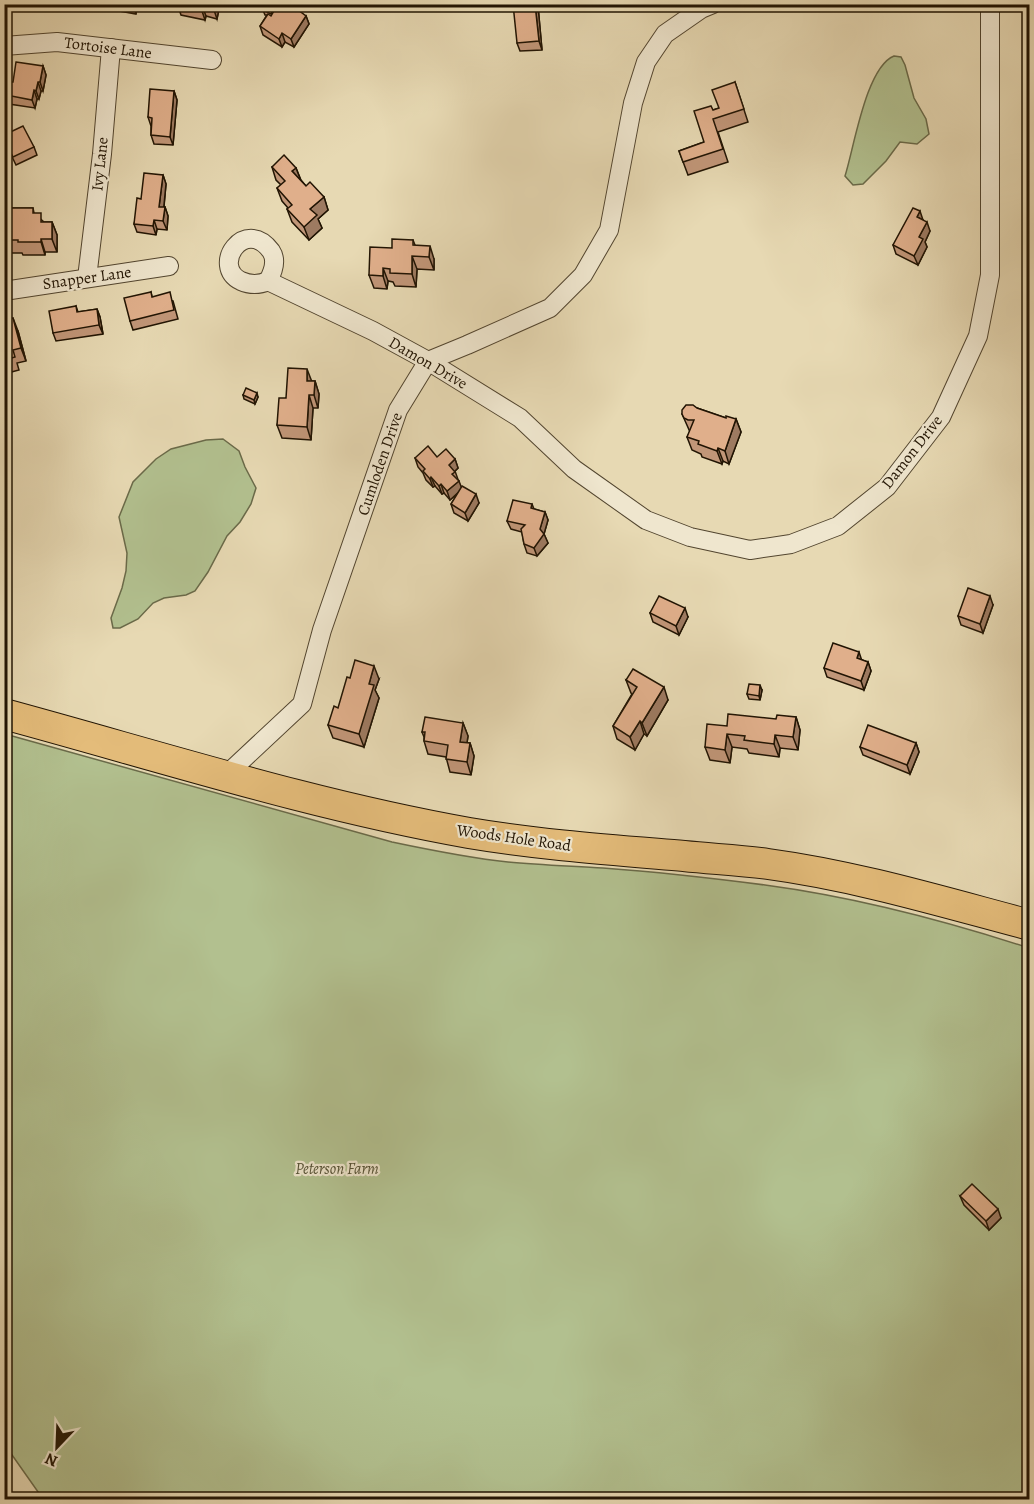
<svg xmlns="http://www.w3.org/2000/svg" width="1034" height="1504" font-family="Alegreya,serif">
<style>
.green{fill:#b2c08f;stroke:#6a6a49;stroke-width:1.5}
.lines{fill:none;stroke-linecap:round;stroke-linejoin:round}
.minor-casing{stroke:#52452f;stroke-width:20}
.trunk-casing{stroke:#211403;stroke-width:32}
.minor{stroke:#efe6ce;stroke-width:18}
.trunk{stroke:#e4bc7a;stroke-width:30}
.wall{fill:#c19678;stroke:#211403;stroke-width:1.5}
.shaded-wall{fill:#9d7a61;stroke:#211403;stroke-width:1.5}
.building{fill:#e0af8b;stroke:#211403;stroke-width:1.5}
.labels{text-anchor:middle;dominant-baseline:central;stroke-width:4.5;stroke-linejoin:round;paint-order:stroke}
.street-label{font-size:16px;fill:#211403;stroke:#efe6ce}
.park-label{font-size:16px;font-style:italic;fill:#545034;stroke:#efe6ce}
</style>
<rect width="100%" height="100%" fill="#e7d9b3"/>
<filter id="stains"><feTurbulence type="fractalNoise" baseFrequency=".00333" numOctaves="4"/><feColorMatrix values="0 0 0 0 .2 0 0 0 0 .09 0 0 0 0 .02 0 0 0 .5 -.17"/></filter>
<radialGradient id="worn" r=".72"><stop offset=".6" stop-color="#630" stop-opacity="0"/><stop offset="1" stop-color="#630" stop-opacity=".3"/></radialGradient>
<!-- green -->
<g class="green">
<path d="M894,56L901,57L905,65L914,98L926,119L929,134L917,144L900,142L886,161L863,184L853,185L845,176C854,148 866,67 894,56Z"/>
<path d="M223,439L239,451L245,467L256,488L251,504L240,522L227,536L208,572L195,591L186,595L164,598L153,603L138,619L120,628H113L111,618L122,588L126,571L127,553L119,517L133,482L156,459L171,449L206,440Z"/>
<path d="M5,734L392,842C430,850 469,858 508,862C539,865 571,866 603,868C657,872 711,878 765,885C855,897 943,920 1029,948V1499H43L5,1445Z"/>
</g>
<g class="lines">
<!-- minor casing -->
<g class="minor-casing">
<g id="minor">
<path d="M4,46L57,42L212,60"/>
<path d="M87,278L102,154L111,48"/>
<path d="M268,281C273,272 277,260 271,251C245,216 210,266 241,281C250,285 259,285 268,281L373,331L428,361L520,418L574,469L646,520L690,537L750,550L791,544L838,526L887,487L941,417L978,336L990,275V4"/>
<path d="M4,291L169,266"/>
<path d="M225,776L302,704L322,630L398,410L428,361L467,345L550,308L583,275L609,230L633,103L646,62L665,34L701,9L713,4"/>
</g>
</g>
<!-- trunk casing -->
<g class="trunk-casing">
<path id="trunk" d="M4,714C159,756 311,805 469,833C540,845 612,850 684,856C712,859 740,860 768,864C857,876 943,902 1030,925"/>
</g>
<!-- minor -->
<use href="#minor" class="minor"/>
<!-- trunk -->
<use href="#trunk" class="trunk"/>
</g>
<!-- wall -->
<g class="wall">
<path d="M107,4H137L136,14L109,9Z"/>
<path d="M220,4L217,19L206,16L205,20L181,15L178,6Z"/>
<path d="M538,6L542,50L520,51L517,43Z"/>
<path d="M276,8L306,16L309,24L294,47L285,42L282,47L263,35L260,26L267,15H265L263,10Z"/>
<path d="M43,66L46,75L43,91H41L39,99H37L35,108L9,104L6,95Z"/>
<path d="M735,82L748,122L718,132L728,162L688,175L679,151L704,142L713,110L719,108Z"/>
<path d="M174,91L177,100L173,145L154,144L151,135V126L148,117Z"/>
<path d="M4,140L34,147L37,155L16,165Z"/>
<path d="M272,167L296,168L301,180L306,186L324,197L328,210L318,219L322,228L309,240L292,222L287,209L288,208L282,201L277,188L281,185L276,180Z"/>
<path d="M163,175L166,184L164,207H165L168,216L167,230L157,229L156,235L137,232L134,224L141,199Z"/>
<path d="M4,208H33L34,213L44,222H52L57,235V252H45V255H23L22,253H4Z"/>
<path d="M923,220L930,231L925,242L927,247L918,265L896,254L893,245Z"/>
<path d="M413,240L415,245L434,259V270L417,269L416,287L395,286L393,282L388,281L387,289L374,288L369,275L392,248Z"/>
<path d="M151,292L152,297L173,301L178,319L133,330L130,321Z"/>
<path d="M76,306L78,312L97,309L100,317L103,334L56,341L53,333Z"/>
<path d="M4,320L18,331L26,361L17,363L19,370L4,374Z"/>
<path d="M312,381H315L319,394L318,408H313L311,440L282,438L277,425L286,398Z"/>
<path d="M243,395L258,397L255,404L244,399Z"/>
<path d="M697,408L726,418L736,419L741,432L729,464L723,461L722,464L702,457L701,454L692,450L687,437L690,432L682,414Z"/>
<path d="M437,457L455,459L458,468L455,471L461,488L479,503L468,521L454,513L451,504L458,493L450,500L444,493L442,494L435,486L433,487L426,480L423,473L418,467L415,458Z"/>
<path d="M532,504L534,509L545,512L548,520L544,534L548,543L537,556L527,553L524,544L522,532L511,529L507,521Z"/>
<path d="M993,605L983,633L961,625L958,616Z"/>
<path d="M650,613L688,617L679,635L653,622Z"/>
<path d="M862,660L868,662L871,671L864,690L827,677L824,668Z"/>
<path d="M379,679L375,690L379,698L364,747L333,738L328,725L338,708Z"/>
<path d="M626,680L668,700L647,736L644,734L635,750L617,739L613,726L632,694L631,693Z"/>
<path d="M762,690L760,700L749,699L747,694Z"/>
<path d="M796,717L800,730L798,750L780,748L779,757L749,753L747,749L732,747L730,763L710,760L705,747L727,726Z"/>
<path d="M463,723L468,736L467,743H470L474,756L471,775L450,772L446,757L428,754L424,741V737L422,732Z"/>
<path d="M916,743L919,752L910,774L863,755L860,747Z"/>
<path d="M960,1196L1001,1218L989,1230L964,1205Z"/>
</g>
<!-- shaded-wall -->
<g class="shaded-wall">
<path d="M133,4H137L136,14Z"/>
<path d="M215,4H220L217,19L214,10Z"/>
<path d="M535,4H537L538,6L542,50L539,41Z"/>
<path d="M203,8L206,16L205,20L202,11Z"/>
<path d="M306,16L309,24L294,47L291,39Z"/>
<path d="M282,33L285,42L282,47L279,39Z"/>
<path d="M43,66L46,75L43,91L40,82Z"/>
<path d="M38,82L41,91L39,99L36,91Z"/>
<path d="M34,90L37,99L35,108L32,100Z"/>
<path d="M174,91L177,100L173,145L170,137Z"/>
<path d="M296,168L301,181L292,171Z"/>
<path d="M163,175L166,184L163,215L159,207Z"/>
<path d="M324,197L328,210L318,219L322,228L309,240L304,227L310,209Z"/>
<path d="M165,207L168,216L167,230L163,221Z"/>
<path d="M920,211L923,220L917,217Z"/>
<path d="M154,220L157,229L156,235L153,226Z"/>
<path d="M52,222L57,235V252L52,239Z"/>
<path d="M927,222L930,231L925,242L927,247L918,265L914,256L919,237Z"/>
<path d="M41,239L45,252V255L41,242Z"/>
<path d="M430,246L434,259V270L429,257Z"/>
<path d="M412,256L417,269L416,287L412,274Z"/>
<path d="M383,268L388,281L387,289L383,276Z"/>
<path d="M97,309L100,317L103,334L99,325Z"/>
<path d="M13,318L18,331L26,361L21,348Z"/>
<path d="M307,369L312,382L307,381Z"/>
<path d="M315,381L319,394L318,408L314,395Z"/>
<path d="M257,393L258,397L255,404L254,400Z"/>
<path d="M309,395L313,408L311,440L307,427Z"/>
<path d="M736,419L741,432L729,464L725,451Z"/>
<path d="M718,448L723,461L722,464L717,451Z"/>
<path d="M455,459L458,468L452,474L449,465Z"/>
<path d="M431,477L435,486L433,487L430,479Z"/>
<path d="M459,481L462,489L450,500L447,491Z"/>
<path d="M441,484L444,493L442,494L439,486Z"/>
<path d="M476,494L479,503L468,521L465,513Z"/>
<path d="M545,512L548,520L544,534L548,543L537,556L534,548Z"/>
<path d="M990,596L993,605L983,633L980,624Z"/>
<path d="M685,608L688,617L679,635L676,626Z"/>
<path d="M859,652L862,661L857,658Z"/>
<path d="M868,662L871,671L864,690L861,681Z"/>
<path d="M374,666L379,679L375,690L379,698L364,747L359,734L369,684Z"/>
<path d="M760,685L762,690L760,700L759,696Z"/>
<path d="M664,687L668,700L647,736L642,723Z"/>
<path d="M796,717L800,730L798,750L793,737Z"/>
<path d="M640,721L644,734L635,750L630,737Z"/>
<path d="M463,723L468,736L465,755L460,742Z"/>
<path d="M727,734L732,747L730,763L725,750Z"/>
<path d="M775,735L780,748L779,757L774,744Z"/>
<path d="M470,743L474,756L471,775L467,762Z"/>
<path d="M916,743L919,752L910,774L907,765Z"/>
<path d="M998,1209L1001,1218L989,1230L986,1221Z"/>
</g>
<!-- building -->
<g class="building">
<path d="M178,4H215L214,10L203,8L202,11L178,6Z"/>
<path d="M266,4L275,5L271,14L263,10Z"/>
<path d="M278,4H290L306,16L291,39L282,33L279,39L260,26L268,14L271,16Z"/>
<path d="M513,4H535L539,41L517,43Z"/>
<path d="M16,62L43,66L40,82H38L36,91L34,90L32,100L6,95L9,82H13Z"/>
<path d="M735,82L744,109L713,119L723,149L683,162L679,151L704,142L694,111L711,106L713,110L719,108L712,90Z"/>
<path d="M150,89L174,91L170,137L151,135L152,118L148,117Z"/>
<path d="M23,126L34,147L13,157L4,139V135Z"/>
<path d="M284,155L296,168L292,171L306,186L310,182L324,197L310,209L317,215L304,227L287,209L292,205L277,188L285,181L272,167Z"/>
<path d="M144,173L163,175L159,207H165L163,221L154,220L153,226L134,224L137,198L141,199Z"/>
<path d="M4,208H33V213H41V222H52V239H41V242H18V240H4Z"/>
<path d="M913,208L920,211L917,217L927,222L919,237L923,239L914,256L893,245Z"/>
<path d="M392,239L413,240V245L430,246L429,257L412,256V274L390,273V269L383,268V276L369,275L370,247L392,248Z"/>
<path d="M151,292L152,297L170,292L174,310L130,321L124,298Z"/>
<path d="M76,306L77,312L97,309L99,325L53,333L49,311Z"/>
<path d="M13,318L21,348L13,350L15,357L4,360V320Z"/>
<path d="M288,368L307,369V381H315L314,395H309L307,427L277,425L279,398H286Z"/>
<path d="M246,388L257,393L254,400L243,395Z"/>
<path d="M686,405H693L697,408L726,418V416L736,419L725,451L718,448L717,451L698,444L699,441L687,437L694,420H688L684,418L682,414V410Z"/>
<path d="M428,446L437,457L446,449L455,459L449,465L455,472L452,474L459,481L447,491L441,484L439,486L431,477L430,479L423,471L425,469L415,458Z"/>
<path d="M462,486L476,494L465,513L451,504Z"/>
<path d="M513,500L532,504L531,508L545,512L540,529L544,534L534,548L524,544L521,529L525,525L507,521Z"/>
<path d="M968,588L990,596L980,624L958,616Z"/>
<path d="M659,596L685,608L676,626L650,613Z"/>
<path d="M833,643L859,652L857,658L868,662L861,681L824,668Z"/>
<path d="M355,660L374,666L369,684L374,685L359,734L328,725L334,706L338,708L347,677L350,678Z"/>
<path d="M633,669L664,687L642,723L640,721L630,737L613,726L637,687L626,680Z"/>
<path d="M749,684L760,685L759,696L747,694Z"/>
<path d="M728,714L776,719L777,715L796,717L793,737L775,735L774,744L744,740L745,736L727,734L725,750L705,747L707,724L727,726Z"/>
<path d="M425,717L463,723L460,742L470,743L467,762L446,759L448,745L424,741L425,732H422Z"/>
<path d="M868,725L916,743L907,765L860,747Z"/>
<path d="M972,1184L998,1209L986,1221L960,1196Z"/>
</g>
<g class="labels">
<!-- street labels -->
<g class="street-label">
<text transform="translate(108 48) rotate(7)">Tortoise Lane</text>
<text transform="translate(100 164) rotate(-84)">Ivy Lane</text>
<text transform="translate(87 278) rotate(-8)">Snapper Lane</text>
<text transform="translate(428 363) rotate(30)">Damon Drive</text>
<text transform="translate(912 452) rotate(-52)">Damon Drive</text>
<text transform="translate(380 464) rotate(-71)">Cumloden Drive</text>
<text transform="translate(514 838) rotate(8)">Woods Hole Road</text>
</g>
<!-- park labels -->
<g class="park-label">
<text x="337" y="1169">Peterson Farm</text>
</g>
</g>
<!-- margin -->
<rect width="1034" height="1504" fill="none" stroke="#e7d9b3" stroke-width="24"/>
<rect x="6" y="6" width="1022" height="1492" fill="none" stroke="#211403" stroke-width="3"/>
<rect x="12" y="12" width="1010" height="1480" fill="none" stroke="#211403" stroke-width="1.5"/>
<!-- north arrow -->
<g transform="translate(57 1447) rotate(203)" stroke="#efe6ce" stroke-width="4.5" paint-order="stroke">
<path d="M0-4.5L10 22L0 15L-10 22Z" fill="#211403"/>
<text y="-9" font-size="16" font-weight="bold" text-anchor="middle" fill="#211403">N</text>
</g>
<rect width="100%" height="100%" filter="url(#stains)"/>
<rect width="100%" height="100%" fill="url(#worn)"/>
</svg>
